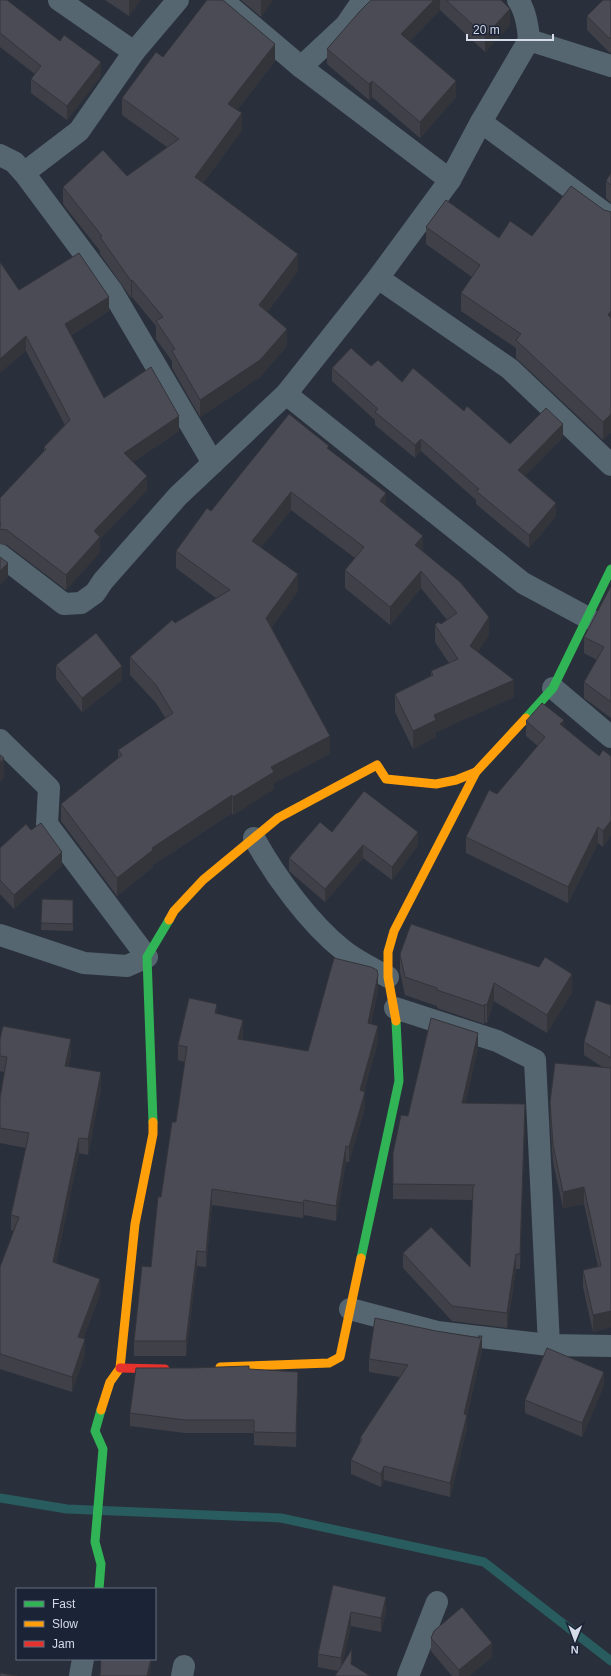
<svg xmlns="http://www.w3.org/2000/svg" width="611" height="1676" font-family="Helvetica,sans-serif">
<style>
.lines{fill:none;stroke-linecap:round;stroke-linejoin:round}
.stream{stroke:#285c5e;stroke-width:9}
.street{stroke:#556670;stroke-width:22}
.fast{stroke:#30b455;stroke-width:9}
.slow{stroke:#ff9f0a;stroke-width:9}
.jam{stroke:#e5322d;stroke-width:9}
.wall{fill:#404048}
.shaded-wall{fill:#34343b}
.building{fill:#4a4b54;stroke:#34343b}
</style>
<rect width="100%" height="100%" fill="#2a303b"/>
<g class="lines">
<!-- stream -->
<path class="stream" d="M0,1498L67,1509L281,1518L484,1562L611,1661"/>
<!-- street -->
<g class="street">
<path d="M59,0L134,52"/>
<path d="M222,0L301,67L450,180"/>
<path d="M529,40L611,66"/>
<path d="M301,67L346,25L363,0"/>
<path d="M481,122L611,218"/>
<path d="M0,155L14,162L24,173L112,291L213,463"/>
<path d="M24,173L79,131L134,52L178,0"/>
<path d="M378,278L510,369L611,465"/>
<path d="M286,394L523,583L588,618"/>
<path d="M0,555L64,604L81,603L95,593L103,581L178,496L286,394L378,278L450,180L481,122L529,40C528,26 526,11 518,0"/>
<path d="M553,688L611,737"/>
<path d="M0,740L49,788L47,824L147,957L127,966L84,963L0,935"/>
<path d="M254,838C275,876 309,923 343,950C356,961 374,969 388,977"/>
<path d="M395,1008L497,1041L535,1060L549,1345"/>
<path d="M350,1309L437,1332L549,1345L611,1346"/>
<path d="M80,1676L83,1659"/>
<path d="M182,1676L184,1666"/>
<path d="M408,1676L437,1602"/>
</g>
<!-- fast -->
<g class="fast">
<path d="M526,718L553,688L611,569"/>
<path d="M153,1122L147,957L169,920"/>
<path d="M361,1258L399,1081L396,1021"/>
<path d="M99,1589L101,1564L95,1542L103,1449L95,1431L101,1410"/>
</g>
<!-- slow -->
<g class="slow">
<path d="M169,920L174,911L203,880L278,818L377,765L386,779L436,784L456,780L476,772"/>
<path d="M396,1021L388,977V952L394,931L476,772L526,718"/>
<path d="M220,1367L329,1363L340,1357L361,1258"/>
<path d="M101,1410L110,1382L120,1368L135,1224L153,1134V1122"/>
</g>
<!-- jam -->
<path class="jam" d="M120,1368L165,1369"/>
</g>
<!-- wall -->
<g class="wall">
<path d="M0,0L60,41L101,76L67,120L31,93V79L35,74L0,47Z"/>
<path d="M105,0H140L129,16Z"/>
<path d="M241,0H273L261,17Z"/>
<path d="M371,0H501L510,25L485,52L440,10L410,41L456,97L420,138L372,97L369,100L327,64V49Z"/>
<path d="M611,0V53L609,52L587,30V16Z"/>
<path d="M163,57L275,61L237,110L242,130L203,183L298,271L267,312L287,346L260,377L200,417L172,368V361L156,339V326L132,297L131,298L100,254V251L63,204V187L127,176L167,147L122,115V98Z"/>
<path d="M611,173V203L606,198V181Z"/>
<path d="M604,210L611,212V432L603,440L516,358V348L461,311V293L472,277L426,244V227L499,238L532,236Z"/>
<path d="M19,290L109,311L71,335L104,398L179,431L133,462L147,490L100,539V552L66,590L7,545L0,544V498L44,452V447L65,425L26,351Z"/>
<path d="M371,366L464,411L510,444L563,437L524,476L556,516L529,548L476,504V500L421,451L415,458L375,425V420L332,381V368Z"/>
<path d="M329,450L386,506L423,551L489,635L477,652L514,697L436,732V737L413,749L395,712V694L431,676V671L449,663L435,642V625L441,624L447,620L421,588L390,625L345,588V570L355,558L291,510L261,547L298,591L271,628L330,754L274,783V789L233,815L232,813L153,865V867L117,896L61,821V804L118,758V750L166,719L156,703L130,675V657L175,623L216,598L176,568V551L211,511Z"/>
<path d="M611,586V718L584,698V682L597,660L584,653V637Z"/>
<path d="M56,665L122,680L82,712L56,679Z"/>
<path d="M526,721L564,727L599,756H611L603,847L598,843L568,903L466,853V837L538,746L526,736Z"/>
<path d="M332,832L418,845L392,880L363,858L325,902L289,871V858Z"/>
<path d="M0,848L62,865L14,909L0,894Z"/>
<path d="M42,899L73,900V931L41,930Z"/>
<path d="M400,954L572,992L547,1033L494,1001L487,1023L485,1022L484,1024L437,1008V1006L405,995L400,972Z"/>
<path d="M378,990L371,1024L378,1041L364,1092L365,1107L349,1162H346L336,1221L304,1215L303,1218L212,1205L206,1267L197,1266L186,1356H134V1341L151,1267L161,1197L176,1122L185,1062L178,1060V1045L217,1014L243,1035L242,1040L308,1051Z"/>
<path d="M611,1005V1327L593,1332L583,1287V1270L598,1266L584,1204L563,1208L553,1162L550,1119V1102L604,1068L584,1055V1042Z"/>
<path d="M0,1039L71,1054L68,1066L101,1087L88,1155L79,1153L56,1263L100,1294L83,1339L85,1354L72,1392L0,1369V1267L14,1231L11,1230V1215L26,1148L0,1143V1098L4,1072L0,1071Z"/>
<path d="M478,1048L465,1103L525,1119L520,1269H516L507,1328L452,1321L403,1268V1253L470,1267L473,1200L393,1199V1153L408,1116Z"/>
<path d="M436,1331L478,1337V1336H482V1350L467,1415V1428L450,1497L384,1480L381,1487L351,1474V1460L360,1442V1438L400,1377L369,1372V1359Z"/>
<path d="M249,1369L298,1385L296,1447L254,1445V1433H185L130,1426V1413Z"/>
<path d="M604,1385L582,1437L525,1413V1400Z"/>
<path d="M333,1585L386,1611L381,1632L351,1626L342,1665L338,1671L318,1667V1654Z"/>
<path d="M431,1638L492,1657L469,1676H452L431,1651Z"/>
</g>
<!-- shaded-wall -->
<g class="shaded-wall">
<path d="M129,0H140L129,16Z"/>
<path d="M261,0H273L261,17Z"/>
<path d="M434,0H440V10L401,50V34Z"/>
<path d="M510,9V25L485,52V36Z"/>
<path d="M275,44V61L228,121V104Z"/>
<path d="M101,62V76L67,120V106Z"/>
<path d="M372,81V97L369,100V84Z"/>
<path d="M456,81V97L420,138V122Z"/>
<path d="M242,113V130L195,194V177Z"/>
<path d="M298,254V271L259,322V305Z"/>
<path d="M132,280V297L131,298V281Z"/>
<path d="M109,297V311L65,338V324Z"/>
<path d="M611,311V329L608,315Z"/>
<path d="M287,329V346L260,377L200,417V400Z"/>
<path d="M26,336V351L0,373V359Z"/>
<path d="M611,414V432L603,440V422Z"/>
<path d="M179,416V431L124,468V453Z"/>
<path d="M563,424V437L518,483V470Z"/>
<path d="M421,439V451L415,458V445Z"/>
<path d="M147,476V490L100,539V552L66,590V575L94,531Z"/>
<path d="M291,492V510L252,558V541Z"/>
<path d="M386,493V511L380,501Z"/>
<path d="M556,503V516L529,548V535Z"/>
<path d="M423,536V553L415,545Z"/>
<path d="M8,563V577L0,585V571Z"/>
<path d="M421,571V588L390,625V607Z"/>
<path d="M298,574V591L266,635V618Z"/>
<path d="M489,617V635L470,664V646Z"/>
<path d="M122,666V680L82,712V698Z"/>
<path d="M514,680V697L436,732V737L413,749V731L434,715Z"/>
<path d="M564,720V736L560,724Z"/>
<path d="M330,736V754L274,783V789L233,815V797L271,767Z"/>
<path d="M4,758V777L0,782V763Z"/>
<path d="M232,795V813L153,865V867L117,896V878L152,848Z"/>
<path d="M611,821V836L603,847V831Z"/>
<path d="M598,827V843L568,903V887Z"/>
<path d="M418,832V845L392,880V867Z"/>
<path d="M363,845V858L325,902V889Z"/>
<path d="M62,852V865L14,909V895Z"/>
<path d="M572,974V992L547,1033V1015Z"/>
<path d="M378,975V990L368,1038V1023Z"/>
<path d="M494,983V1001L487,1023V1005Z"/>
<path d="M217,1004V1019L215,1013Z"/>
<path d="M485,1004V1022L484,1024V1006Z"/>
<path d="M243,1020V1035L238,1054V1039Z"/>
<path d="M378,1026V1041L360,1106V1090Z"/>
<path d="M478,1033V1048L462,1118V1103Z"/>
<path d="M71,1039V1054L65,1081V1066Z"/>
<path d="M101,1072V1087L88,1155V1139Z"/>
<path d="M365,1092V1107L349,1162V1147Z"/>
<path d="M525,1104V1119L520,1269V1254Z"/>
<path d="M79,1138V1153L53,1277V1262Z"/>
<path d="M346,1146V1162L336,1221V1206Z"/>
<path d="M584,1187V1204L563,1208V1192Z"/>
<path d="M212,1189V1205L206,1267V1252Z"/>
<path d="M304,1200V1215L303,1218V1203Z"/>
<path d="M197,1251V1266L186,1356V1341Z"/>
<path d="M516,1254V1269L507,1328V1313Z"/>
<path d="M100,1279V1294L78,1352V1337Z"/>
<path d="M611,1311V1327L593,1332V1315Z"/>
<path d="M482,1336V1350L464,1427V1414Z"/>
<path d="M85,1339V1354L72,1392V1377Z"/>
<path d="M298,1372V1385L296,1447V1433Z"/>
<path d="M604,1372V1385L582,1437V1423Z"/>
<path d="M467,1415V1428L450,1497V1483Z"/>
<path d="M384,1466V1480L381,1487V1474Z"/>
<path d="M386,1597V1611L381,1632V1618Z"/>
<path d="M156,1603V1617L155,1626V1612Z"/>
<path d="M351,1612V1626L341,1672V1658Z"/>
<path d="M492,1643V1657L469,1676H459V1670Z"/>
<path d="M352,1649V1664L351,1676V1664Z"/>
<path d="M151,1659H152L150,1676H147Z"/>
</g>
<!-- building -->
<g class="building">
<path d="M0,0H7L60,41L64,35L101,62L67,106L31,79L41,66L0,33Z"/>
<path d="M207,0H223L275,44L228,104L242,113L195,177L298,254L259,305L287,329L260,360L200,400L172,351L175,349L156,321L163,317L132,280L131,281L100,237L102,236L63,187L103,150L127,176L179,139L122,98L156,52L163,57Z"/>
<path d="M371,0H434L401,34L456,81L420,122L372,81L369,84L327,49L360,11Z"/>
<path d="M446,0H501L510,9L485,36Z"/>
<path d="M603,0H611V39L609,38L587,16Z"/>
<path d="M611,173V185L606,181Z"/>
<path d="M571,186L604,210L611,212V311L608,315L611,318V414L603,422L516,340L521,334L461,293L480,265L426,227L446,200L499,238L510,221L532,236Z"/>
<path d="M79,253L109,297L65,324L104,398L151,367L179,416L124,453L147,476L94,531L100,537L66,575L7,530L0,529V526L1,524L0,523V498L46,449L44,447L70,420L26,336L0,359V262L19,290Z"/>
<path d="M351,348L371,366L378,360L402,382L413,368L464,411L467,406L510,444L546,408L563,424L518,470L556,503L529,535L476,491L479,489L421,439L415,445L375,412L378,409L332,368Z"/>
<path d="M289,414L329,446L327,448L386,493L380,501L423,536L415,545L460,582L489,617L470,646L514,680L434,715L436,720L413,731L395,694L433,675L431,671L458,659L435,625L438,622L441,624L457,613L421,571L390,607L345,570L364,547L291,492L252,541L298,574L266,618L330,736L271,767L274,772L233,797L232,795L152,848L153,850L117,878L61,804L122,755L118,750L173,713L156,685L130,657L172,620L175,623L230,590L176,551L207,508L211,511Z"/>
<path d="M0,557L8,563L0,571Z"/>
<path d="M611,586V702L584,682L604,647L584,637Z"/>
<path d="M96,633L122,666L82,698L56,665Z"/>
<path d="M542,703L564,720L560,724L599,756L603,750L611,756V821L603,831L598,827L568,887L466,837L489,790L497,794L545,737L526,721Z"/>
<path d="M0,755L4,758L0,763Z"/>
<path d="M364,791L418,832L392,867L363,845L325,889L289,858L320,822L332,832Z"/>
<path d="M41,823L62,852L14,895L0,880V848L26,824L31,830Z"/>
<path d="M42,899L73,900V924L41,923Z"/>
<path d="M411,924L539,967L545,957L572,974L547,1015L494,983L487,1005L485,1004L484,1006L437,990V988L405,977L400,954Z"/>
<path d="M334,958L371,967L377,970L378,975L368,1023L378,1026L360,1090L365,1092L349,1147L346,1146L336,1206L304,1200L303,1203L212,1189L206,1252L197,1251L186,1341H134L142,1266L151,1267L158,1197H161L172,1122H176L187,1047L178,1045L189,998L217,1004L215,1013L243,1020L238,1039L308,1051Z"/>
<path d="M596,1000L611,1005V1058L584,1042Z"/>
<path d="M431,1018L478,1033L462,1103L525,1104L520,1254H516L507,1313L452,1306L403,1253L431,1227L470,1267L473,1187L475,1185L393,1184V1153L401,1115L408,1116Z"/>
<path d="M3,1026L71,1039L65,1066L101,1072L88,1139L79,1138L53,1262L100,1279L78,1337L85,1339L72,1377L0,1354V1267L19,1217L11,1215L29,1133L0,1128V1098L7,1057L0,1056V1039Z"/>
<path d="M555,1063L611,1068V1311L593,1315L583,1270L601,1266L584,1187L563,1192L553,1145L550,1102Z"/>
<path d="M375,1318L436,1331L480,1338L478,1336H482L464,1414L467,1415L450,1483L384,1466L381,1474L351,1460L362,1439L360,1438L408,1365L369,1359Z"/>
<path d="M547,1348L604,1372L582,1423L525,1400Z"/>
<path d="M249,1366V1369L298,1372L296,1433L254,1432V1420H185L130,1413L136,1368H191Z"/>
<path d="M333,1585L386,1597L381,1618L351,1612L341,1658L318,1654Z"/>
<path d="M462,1607L492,1643L459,1670L431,1638L434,1631Z"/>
<path d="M352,1649L351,1664L370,1676H335Z"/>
<path d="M101,1659H151L147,1676H100Z"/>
<path d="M0,1673L17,1676H0Z"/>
</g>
<!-- legend -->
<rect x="16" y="1588" width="140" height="72" fill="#1b2337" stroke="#656d7e"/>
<rect x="24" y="1601" width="20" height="6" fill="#30b455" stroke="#656d7e"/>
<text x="52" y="1608" font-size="12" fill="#d5dbe8">Fast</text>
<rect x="24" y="1621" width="20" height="6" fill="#ff9f0a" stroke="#656d7e"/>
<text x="52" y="1628" font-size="12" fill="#d5dbe8">Slow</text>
<rect x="24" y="1641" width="20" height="6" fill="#e5322d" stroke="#656d7e"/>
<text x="52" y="1648" font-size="12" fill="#d5dbe8">Jam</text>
<!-- north arrow -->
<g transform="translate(575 1640) rotate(181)" stroke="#1b2337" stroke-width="3" paint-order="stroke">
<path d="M0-3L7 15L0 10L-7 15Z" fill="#d5dbe8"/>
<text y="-6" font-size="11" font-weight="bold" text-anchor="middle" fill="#d5dbe8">N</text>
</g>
<!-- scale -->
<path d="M467 34v6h86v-6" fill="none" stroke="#d5dbe8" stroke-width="2"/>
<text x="473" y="34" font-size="12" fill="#d5dbe8" stroke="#1b2337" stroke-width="3" paint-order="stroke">20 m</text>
</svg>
